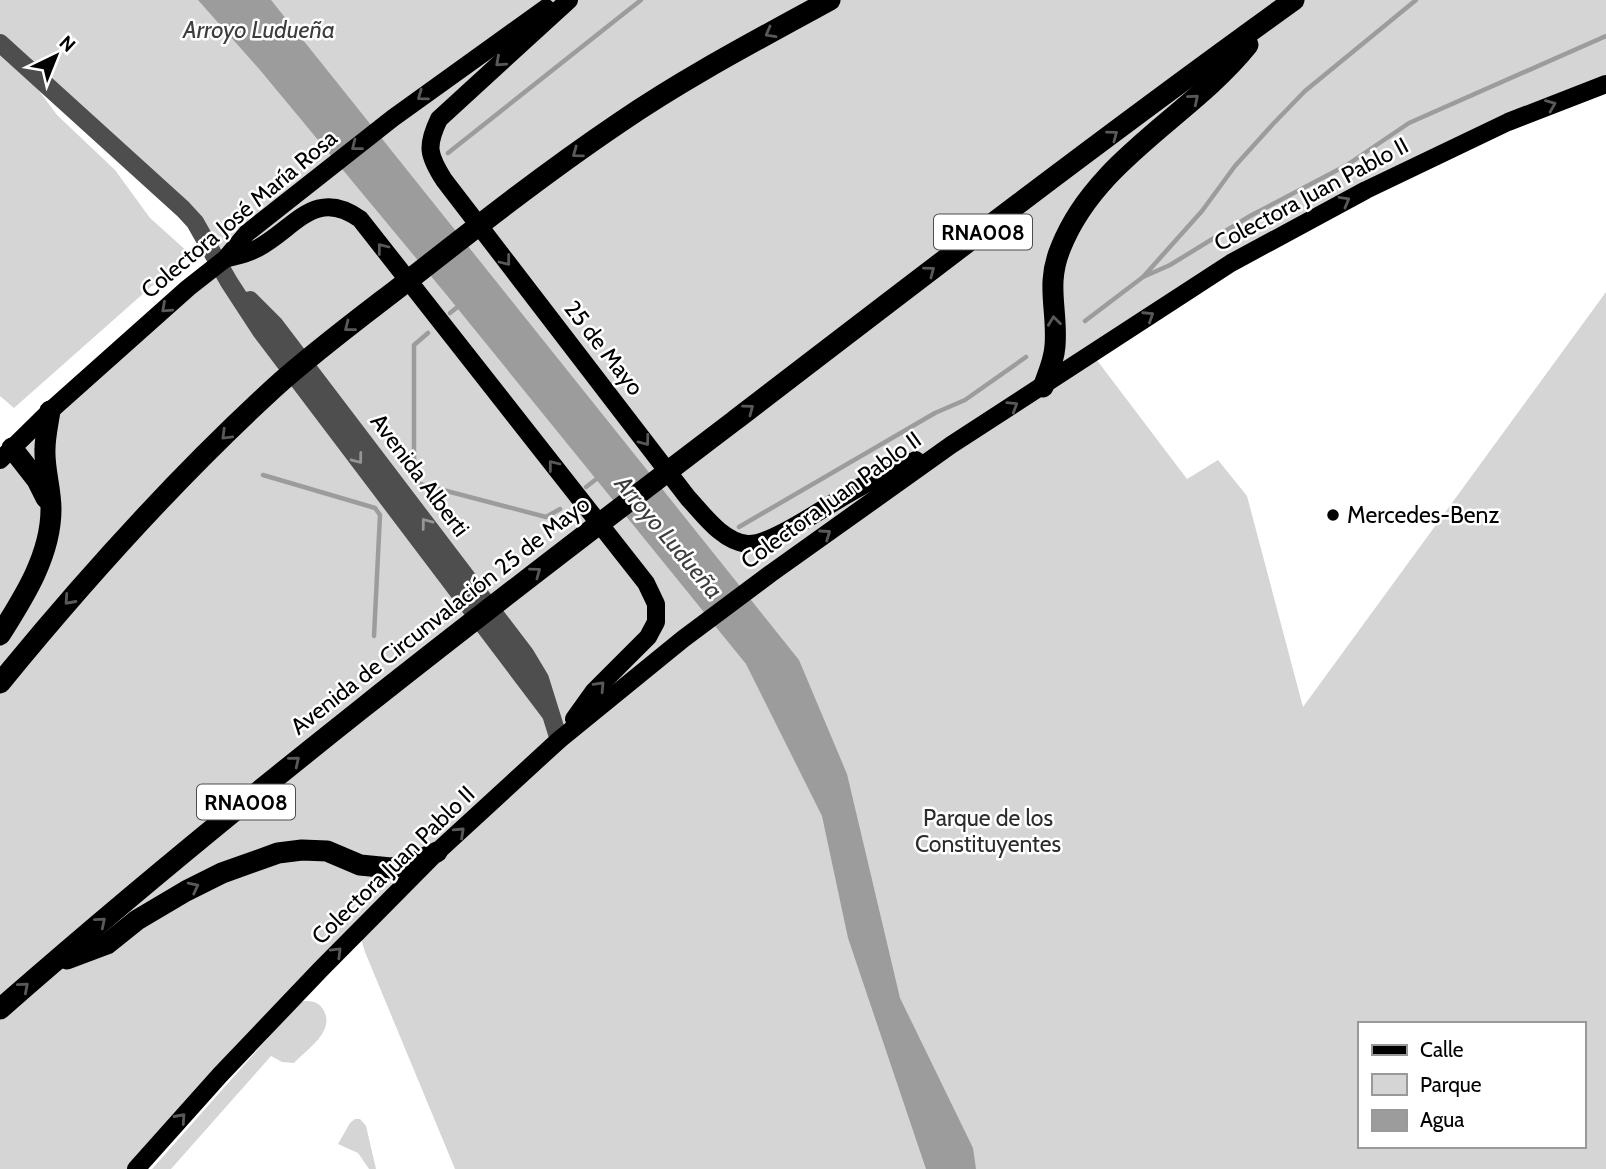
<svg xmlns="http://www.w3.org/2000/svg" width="1606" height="1169" font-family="Cabin,sans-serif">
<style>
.green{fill:#d5d5d5;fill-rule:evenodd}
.water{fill:#9c9c9c}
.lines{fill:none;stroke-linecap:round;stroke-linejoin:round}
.stream{stroke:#9c9c9c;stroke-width:4.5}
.minor{stroke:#4e4e4e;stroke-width:18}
.major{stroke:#000;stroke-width:18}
.highway{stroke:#000;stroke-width:21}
.oneway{stroke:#595959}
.oneway2{stroke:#959595}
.poi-dot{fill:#000;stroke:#fff;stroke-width:2.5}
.labels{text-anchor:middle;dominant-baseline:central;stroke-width:5;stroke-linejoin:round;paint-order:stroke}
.shield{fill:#fff;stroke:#4c4c4c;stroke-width:2}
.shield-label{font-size:21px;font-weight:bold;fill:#000}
.street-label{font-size:23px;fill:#000;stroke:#fff}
.poi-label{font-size:23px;fill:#000;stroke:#fff;text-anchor:start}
.park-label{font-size:23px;fill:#2c2c2c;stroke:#fff}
.water-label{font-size:24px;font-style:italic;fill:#3d3d3d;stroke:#fff}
</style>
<rect width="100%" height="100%" fill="#fff"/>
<!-- green -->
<g class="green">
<path d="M0,0H1606V84L1366,190L1093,355L1187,479L1218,460L1247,496L1303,707L1606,292V1169H455L365,952L359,932L136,1169H0V460L218,264L195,222L0,43ZM1359,1024H1583V1146H1359Z"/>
<path d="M0,53L34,84L57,115L115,170L150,218L189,253L14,408L0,396Z"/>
<path d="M305,1001C314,1001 320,1003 324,1011C335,1032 306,1050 294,1063L282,1062L271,1056L171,1169H152L299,1003Z"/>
<path d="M355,1119H360L366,1126L376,1169H369L358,1153L338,1144L350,1123Z"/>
</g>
<!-- water -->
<path class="water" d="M198,0H271L799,660L847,774L900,998L973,1148L976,1169H926L848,938L822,816L746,664L445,293L260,70Z"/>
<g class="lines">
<!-- stream -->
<g class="stream">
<path d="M448,153L641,0"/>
<path d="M1143,277L1170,265L1250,216L1347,165L1409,123L1606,36"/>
<path d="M450,313L460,305"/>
<path d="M1085,321L1143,277L1202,211L1235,166L1273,124L1305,91L1416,0"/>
<path d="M428,333L414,345V477L420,484L546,517L560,509"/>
<path d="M263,475L375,508L380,515L374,636"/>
<path d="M586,487L599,477"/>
<path d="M739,527L935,413L965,400L1026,357"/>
</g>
<!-- minor -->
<g class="minor">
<path d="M0,43L183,209L195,222L229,282L261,331L550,713"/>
<path d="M250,300L274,324L525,654L540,679L559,740"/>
</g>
<!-- major -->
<g class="major">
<path d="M569,0L439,119C426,146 428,155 444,180L688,498C704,515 722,541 747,544C770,546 826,506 848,494C870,481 893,470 916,460"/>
<path d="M225,259C235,256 247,254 256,249C294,230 314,186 360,219L646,583L656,604V622L648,637L594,691L574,719"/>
<path d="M0,460L50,411L188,288L225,259L247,233L393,118L546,8"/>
<path d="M136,1169L220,1075L321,969L437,852L559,740L683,639L770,574L951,445L1231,263L1366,190L1508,122L1606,84"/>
</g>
<!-- highway -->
<g class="highway">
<path d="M1043,387C1048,374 1054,361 1055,346C1058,309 1045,285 1061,247C1096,159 1191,116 1248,45"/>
<path d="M12,448L37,480L46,498"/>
<path d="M0,635C24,597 51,555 51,509C51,489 44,469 45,449C45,437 48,424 50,411"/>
<path d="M0,683C85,579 175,479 274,388C315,351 361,317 405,283C475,228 545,173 619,123C686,77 759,39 830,0"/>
<path d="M67,959L107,944L137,920L186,891L222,873L278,853L302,850L327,851L360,865L391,868L410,864L437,852"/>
<path d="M0,1009C236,802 484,611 734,421C919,279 1105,136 1294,0"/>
</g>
</g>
<!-- one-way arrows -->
<defs><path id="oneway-chevron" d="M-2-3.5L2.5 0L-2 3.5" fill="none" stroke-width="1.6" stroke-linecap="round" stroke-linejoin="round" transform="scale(1.75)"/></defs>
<g class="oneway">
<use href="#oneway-chevron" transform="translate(770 33) rotate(151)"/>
<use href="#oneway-chevron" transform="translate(500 62) rotate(138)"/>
<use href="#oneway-chevron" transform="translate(422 96) rotate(144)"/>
<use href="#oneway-chevron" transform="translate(1194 99) rotate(-40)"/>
<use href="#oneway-chevron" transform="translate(1551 105) rotate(-22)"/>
<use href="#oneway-chevron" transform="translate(1113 135) rotate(-37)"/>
<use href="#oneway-chevron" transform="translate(356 146) rotate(142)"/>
<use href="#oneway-chevron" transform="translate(577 153) rotate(144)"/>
<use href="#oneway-chevron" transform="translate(1345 201) rotate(-29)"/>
<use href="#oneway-chevron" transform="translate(382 248) rotate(-128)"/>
<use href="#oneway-chevron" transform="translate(506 261) rotate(52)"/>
<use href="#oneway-chevron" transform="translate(930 271) rotate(-37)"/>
<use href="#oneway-chevron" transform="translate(166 308) rotate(138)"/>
<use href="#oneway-chevron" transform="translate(1149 316) rotate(-33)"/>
<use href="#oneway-chevron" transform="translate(1054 321) rotate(-97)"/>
<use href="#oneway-chevron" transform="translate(349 327) rotate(142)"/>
<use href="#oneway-chevron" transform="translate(1013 406) rotate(-32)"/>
<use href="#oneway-chevron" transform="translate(749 409) rotate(-37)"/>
<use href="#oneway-chevron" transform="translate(226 435) rotate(136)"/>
<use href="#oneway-chevron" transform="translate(645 441) rotate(53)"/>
<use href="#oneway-chevron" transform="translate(553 465) rotate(-128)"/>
<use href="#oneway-chevron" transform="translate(826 534) rotate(-35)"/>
<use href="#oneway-chevron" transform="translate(536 572) rotate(-37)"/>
<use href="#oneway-chevron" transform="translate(69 600) rotate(132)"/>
<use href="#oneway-chevron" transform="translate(600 686) rotate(-47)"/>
<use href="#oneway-chevron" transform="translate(295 761) rotate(-39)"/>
<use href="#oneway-chevron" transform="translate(460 832) rotate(-43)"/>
<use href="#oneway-chevron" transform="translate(194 887) rotate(-27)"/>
<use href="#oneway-chevron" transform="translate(101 922) rotate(-40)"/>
<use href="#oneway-chevron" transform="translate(337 952) rotate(-45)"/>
<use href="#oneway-chevron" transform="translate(24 987) rotate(-41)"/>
<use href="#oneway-chevron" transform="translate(181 1118) rotate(-48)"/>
</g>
<g class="oneway2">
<use href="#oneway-chevron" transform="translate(358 459) rotate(53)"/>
<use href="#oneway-chevron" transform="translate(426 523) rotate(-127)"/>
</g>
<!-- markers -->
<circle class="poi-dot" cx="1333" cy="515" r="7"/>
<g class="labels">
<!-- shield labels -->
<g class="shield">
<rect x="934" y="214.5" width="98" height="35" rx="5"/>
<rect x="197" y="784.5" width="98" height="35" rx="5"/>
</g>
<g class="shield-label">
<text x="983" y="232">RNA008</text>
<text x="246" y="802">RNA008</text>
</g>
<!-- street labels -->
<g class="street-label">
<text transform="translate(1311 194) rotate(-28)">Colectora Juan Pablo II</text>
<text transform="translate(239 214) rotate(-40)">Colectora José María Rosa</text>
<text transform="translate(604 348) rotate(52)">25 de Mayo</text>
<text transform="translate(420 475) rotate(53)">Avenida Alberti</text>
<text transform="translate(831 500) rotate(-36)">Colectora Juan Pablo II</text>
<text transform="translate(440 615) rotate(-38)">Avenida de Circunvalación 25 de Mayo</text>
<text transform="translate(393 865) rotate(-44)">Colectora Juan Pablo II</text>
</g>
<!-- poi labels -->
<g class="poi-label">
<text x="1347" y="515">Mercedes-Benz</text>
</g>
<!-- park labels -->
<g class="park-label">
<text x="988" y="818">Parque de los<tspan x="988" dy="26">Constituyentes</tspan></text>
</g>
<!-- water labels -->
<g class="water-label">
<text x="259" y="29">Arroyo Ludueña</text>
<text transform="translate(669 537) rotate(50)">Arroyo Ludueña</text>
</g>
</g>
<!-- legend -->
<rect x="1358" y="1022" width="228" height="126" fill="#ffffff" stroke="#999999" stroke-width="2"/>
<rect x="1372" y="1045" width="35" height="10" fill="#000000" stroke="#999999" stroke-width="2"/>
<text x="1420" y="1057" font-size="21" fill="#000000">Calle</text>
<rect x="1372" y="1074" width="35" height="21" fill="#d5d5d5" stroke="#999999" stroke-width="2"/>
<text x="1420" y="1092" font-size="21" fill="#000000">Parque</text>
<rect x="1372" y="1110" width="35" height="21" fill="#9c9c9c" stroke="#999999" stroke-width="2"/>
<text x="1420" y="1127" font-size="21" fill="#000000">Agua</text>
<!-- north arrow -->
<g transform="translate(56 56) rotate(43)" stroke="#ffffff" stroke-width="5" paint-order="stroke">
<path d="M0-5L12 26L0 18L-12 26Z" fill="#000000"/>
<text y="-10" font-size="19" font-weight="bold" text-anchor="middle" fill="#000000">N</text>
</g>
</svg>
